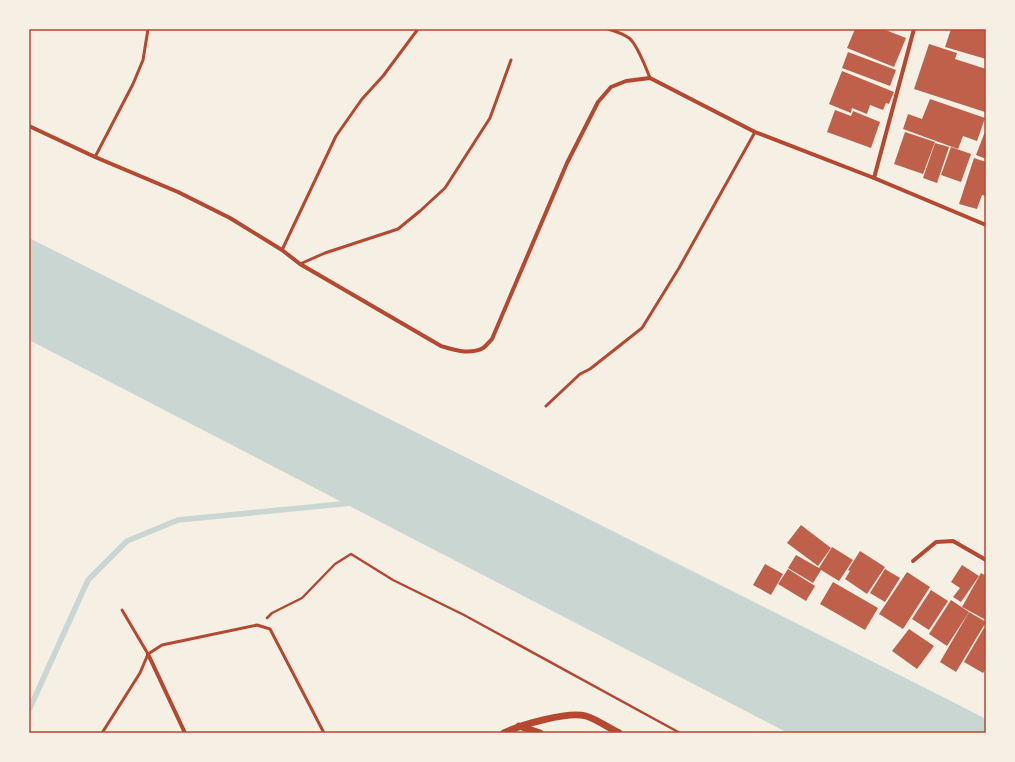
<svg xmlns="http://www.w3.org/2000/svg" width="1015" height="762" font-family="Roboto,sans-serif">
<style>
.water{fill:#c9d6d2}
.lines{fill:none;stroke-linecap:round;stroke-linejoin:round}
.stream{stroke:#c9d6d2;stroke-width:5.5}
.building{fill:#bf614a}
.path{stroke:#b5482f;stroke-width:2.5}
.service{stroke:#b5482f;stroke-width:3}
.minor{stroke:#b5482f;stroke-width:4}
.tertiary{stroke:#b5482f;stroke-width:7}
.neatline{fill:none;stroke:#b5482f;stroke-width:1.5}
</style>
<rect width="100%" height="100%" fill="#f6efe4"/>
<!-- water -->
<path class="water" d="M29,238L945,698L986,719V733H788L29,340Z"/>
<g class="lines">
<!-- stream -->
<path class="stream" d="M29,710L88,580L127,541L178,520L352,503"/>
</g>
<!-- building -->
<g class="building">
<path d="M855,29H883L906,38L894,67L847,48Z"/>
<path d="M951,29H986V59L945,47Z"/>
<path d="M929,44L957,53L955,59L986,69V107L985,112L914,89Z"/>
<path d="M848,52L896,70L890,86L842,68Z"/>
<path d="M842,71L894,92L889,104L886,103L883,110L870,105L867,114L852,108L851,113L829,104Z"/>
<path d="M930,99L985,118L977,141L963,136L958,149L903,129L908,114L922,119Z"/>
<path d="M835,110L851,116L853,111L880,122L871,148L827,132Z"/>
<path d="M986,129V159L976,155Z"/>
<path d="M905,132L935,142L923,174L894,164Z"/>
<path d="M935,143L949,147L937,183L923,178Z"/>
<path d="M951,147L971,154L961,182L941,175Z"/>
<path d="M974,158L986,162V196L982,195L977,209L959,204Z"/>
<path d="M801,525L831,548L818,566L787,543Z"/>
<path d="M832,547L853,560L839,581L821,570L813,583L788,568L796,555L819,568Z"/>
<path d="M860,551L885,567L867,594L845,579L850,571L848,570Z"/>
<path d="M765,564L783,574L771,595L753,585Z"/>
<path d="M962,565L979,576L961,602L953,597L960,588L951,582Z"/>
<path d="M788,569L815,586L806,601L778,584Z"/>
<path d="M885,569L900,578L885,602L870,593Z"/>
<path d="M907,572L930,587L903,629L879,614Z"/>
<path d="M981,573L986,576V620L962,607Z"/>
<path d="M833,582L878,608L865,630L820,604Z"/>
<path d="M931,590L948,601L929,630L912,619Z"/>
<path d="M951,600L969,612L947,646L929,634Z"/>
<path d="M969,612L986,622L956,672L940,662Z"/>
<path d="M984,628L986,629V669L983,673L964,662Z"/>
<path d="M909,629L934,646L917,669L892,651Z"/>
</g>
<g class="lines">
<!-- path -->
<path class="path" d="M267,618L272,613L302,598L335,564L351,554L393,580L464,615L680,733"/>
<!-- service -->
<g class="service">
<path d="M608,29C615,31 623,34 629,38C637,44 646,68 650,78"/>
<path d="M95,157L133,84L143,60L148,29"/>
<path d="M282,250L336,136L362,99L383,76L418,29"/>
<path d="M300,264L325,253L398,229L420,211L445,188L490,118L511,60"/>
<path d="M546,406L580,374L590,369L642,328L679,268L755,132"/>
<path d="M122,610L148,654"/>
<path d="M102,733L140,673L148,654L162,645L257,625L270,629L324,733"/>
</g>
<!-- minor -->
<g class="minor">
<path d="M29,126L95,157L178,192L230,218L282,250L300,264L441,346C454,350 470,355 483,348C486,346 490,341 492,339L567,163L598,102L611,87L626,81L650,78L755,132L874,178L986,225"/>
<path d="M874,178L914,29"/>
<path d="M913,561L936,542L953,541L986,560"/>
<path d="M148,654L185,733"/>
</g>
<!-- tertiary -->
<g class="tertiary">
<path d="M519,726L540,733"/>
<path d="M504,733C520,725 568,711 586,716C596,719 609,728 619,733"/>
</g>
</g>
<!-- border -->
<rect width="1015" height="762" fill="none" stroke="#f6efe4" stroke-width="60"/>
<rect x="30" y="30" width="955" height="702" class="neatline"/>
</svg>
